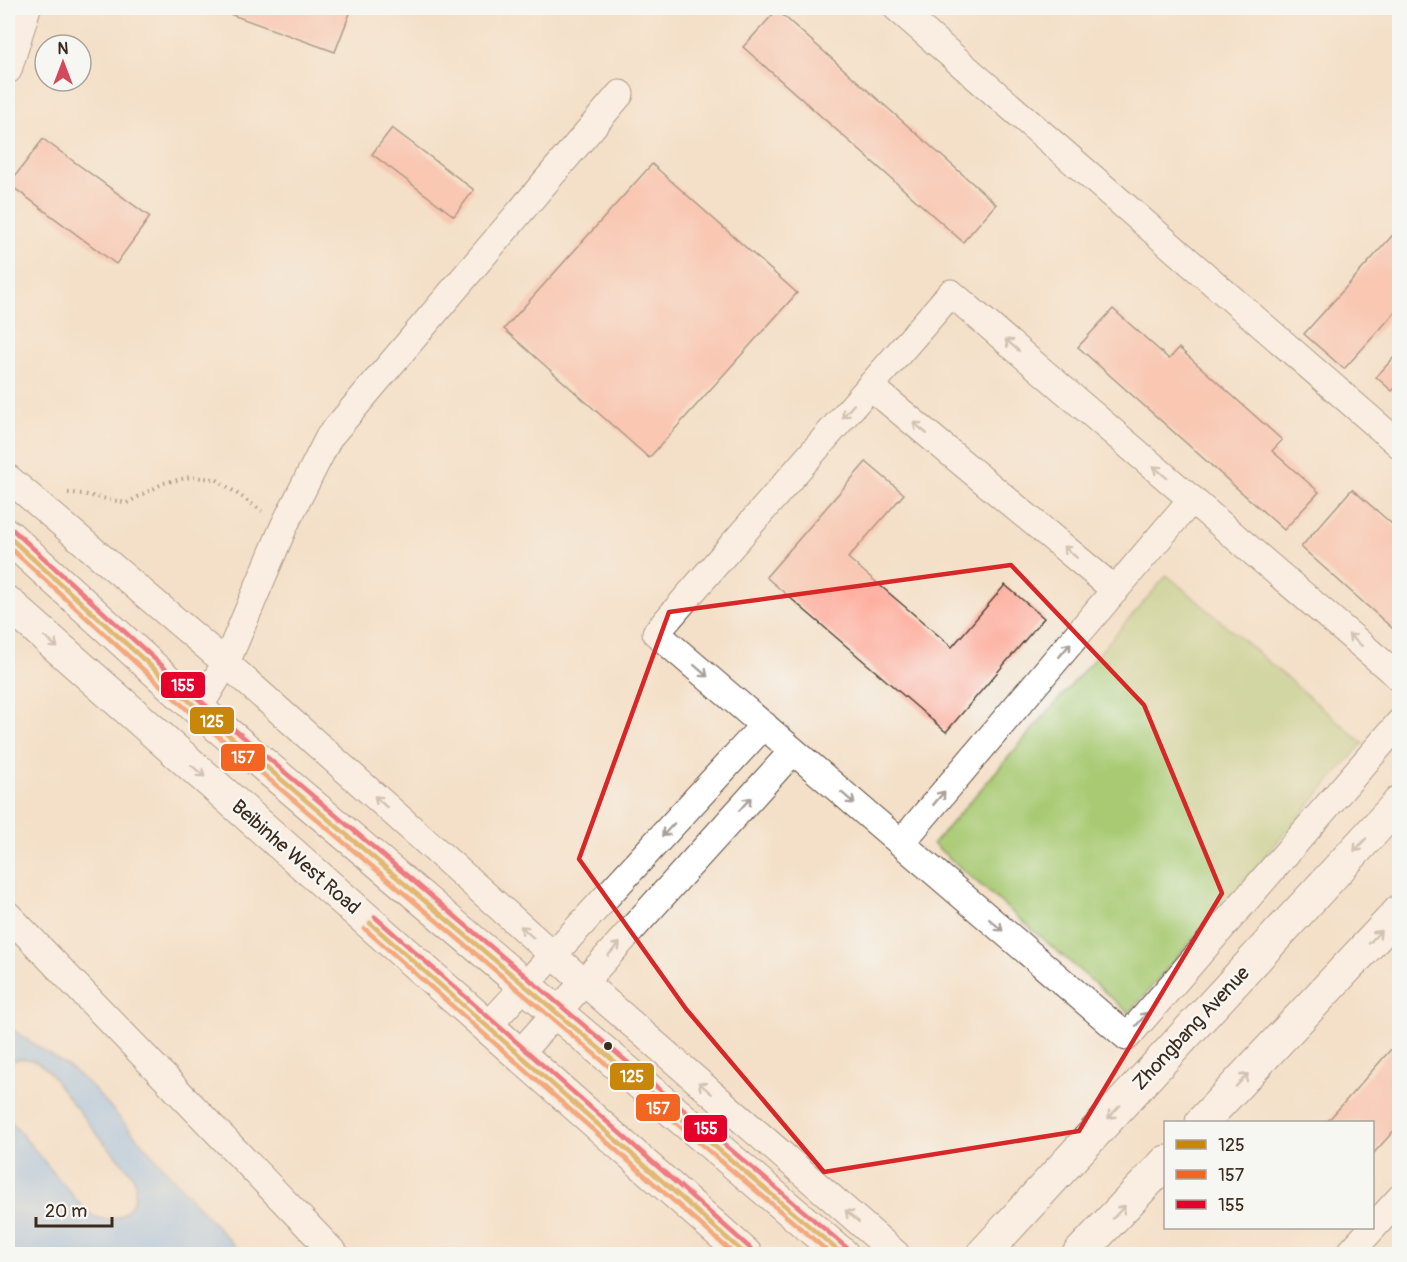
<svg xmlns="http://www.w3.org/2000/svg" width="1407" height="1262" font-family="Pangolin,sans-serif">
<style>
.green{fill:#a9ca73;stroke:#727a48;stroke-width:1.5}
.water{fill:#82bbf3;stroke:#5e7288;stroke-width:1.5}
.building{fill:#fea998}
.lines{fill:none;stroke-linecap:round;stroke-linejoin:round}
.minor-casing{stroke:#574538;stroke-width:29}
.major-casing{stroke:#574538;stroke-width:35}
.path{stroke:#574538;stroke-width:4;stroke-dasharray:1.5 4.5;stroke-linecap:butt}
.minor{stroke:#fff;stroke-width:27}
.major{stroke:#fff;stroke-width:33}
.bus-1-casing{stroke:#f6f6f2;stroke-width:9}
.bus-2-casing{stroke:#f6f6f2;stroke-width:9}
.bus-3-casing{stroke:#f6f6f2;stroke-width:9}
.bus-1{stroke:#c88708;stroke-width:4.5}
.bus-2{stroke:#f26522;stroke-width:4.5}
.bus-3{stroke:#e4002b;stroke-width:4.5}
.oneway{stroke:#a79f9a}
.marked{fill:none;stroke:#d62828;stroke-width:4.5;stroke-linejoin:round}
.bus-dot{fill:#3b2a1e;stroke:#f6f6f2;stroke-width:2}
.labels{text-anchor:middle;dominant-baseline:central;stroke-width:5;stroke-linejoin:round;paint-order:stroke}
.street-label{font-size:20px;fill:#3b2a1e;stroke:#f6f6f2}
.line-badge{stroke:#f6f6f2;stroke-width:2}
.badge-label{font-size:16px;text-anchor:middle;font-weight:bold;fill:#fff}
</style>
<rect width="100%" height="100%" fill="#f6f6f2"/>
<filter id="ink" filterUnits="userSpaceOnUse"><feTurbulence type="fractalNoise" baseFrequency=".0167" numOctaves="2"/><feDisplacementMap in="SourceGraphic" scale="12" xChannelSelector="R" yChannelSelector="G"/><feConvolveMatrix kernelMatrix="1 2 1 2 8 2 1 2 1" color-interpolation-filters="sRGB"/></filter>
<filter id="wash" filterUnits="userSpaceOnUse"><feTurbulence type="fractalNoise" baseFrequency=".008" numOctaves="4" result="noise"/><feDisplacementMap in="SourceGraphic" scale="24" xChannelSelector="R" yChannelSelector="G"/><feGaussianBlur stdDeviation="1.35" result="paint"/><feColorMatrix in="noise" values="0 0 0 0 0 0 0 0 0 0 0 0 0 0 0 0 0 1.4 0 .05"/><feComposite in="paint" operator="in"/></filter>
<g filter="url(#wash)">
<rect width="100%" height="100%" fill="#f4e0c8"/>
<!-- green -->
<path class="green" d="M1167,575L1363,743L1129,1013L933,844Z"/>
<!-- water -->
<path class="water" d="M8,1027L73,1070L93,1088L195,1203L242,1254H8V1113L13,1124L84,1209C88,1212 94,1217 99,1218C125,1225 143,1198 132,1175C128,1168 114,1154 108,1147C91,1127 75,1107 59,1086C54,1078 46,1067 38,1063C27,1057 17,1057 8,1064Z"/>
<g id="blocks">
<!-- building -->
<g class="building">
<path d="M213,8H352L335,52Z"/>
<path d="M777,10L996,204L963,242L743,47Z"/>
<path d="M392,128L474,190L454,216L372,154Z"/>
<path d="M43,139L150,217L116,264L9,184Z"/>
<path d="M652,164L797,293L649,458L504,329Z"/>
<path d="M1400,227V307L1344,369L1304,334Z"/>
<path d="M1113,309L1169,359L1179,348L1282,440L1272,451L1319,492L1284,530L1078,347Z"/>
<path d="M1400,351V383L1392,391L1376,377Z"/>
<path d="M866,462L904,494L848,558L952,647L1005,585L1044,618L946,732L766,577Z"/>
<path d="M1352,489L1400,531V635L1301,547Z"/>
<path d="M1400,1039V1124L1372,1155V1122H1327Z"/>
</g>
</g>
</g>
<g filter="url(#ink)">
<use href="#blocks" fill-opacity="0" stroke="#574538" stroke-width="1.5"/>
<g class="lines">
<!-- minor casing -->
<g class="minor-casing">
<g id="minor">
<path d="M897,8L1400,445"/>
<path d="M8,70L27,8"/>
<path d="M870,386L1115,590"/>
<path d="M8,478L226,663L553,955L896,1254"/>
<path d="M1400,678L951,293L656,633L1127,1037L1400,722"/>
<path d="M198,709L226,663L284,526L329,437L620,94"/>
<path d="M901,843L1192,499"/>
<path d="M8,915L335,1254"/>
<path d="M487,1027L764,725"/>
<path d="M519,1054L793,751"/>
<path d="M1349,1254L1400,1198"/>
</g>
</g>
<!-- major casing -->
<g class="major-casing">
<g id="major">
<path d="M8,536L198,709L842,1254"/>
<path d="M8,603L745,1254"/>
<path d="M1202,1122L1400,911"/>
<path d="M983,1254L1400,802"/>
<path d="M1079,1254L1166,1162"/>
</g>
</g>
<!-- path -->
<path class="path" d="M68,493L82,494L127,503L164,483L190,477L216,479L262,511"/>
<!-- minor -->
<use href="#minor" class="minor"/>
<!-- major -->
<use href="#major" class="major"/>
<!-- bus-1 casing -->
<g class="bus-1-casing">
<g id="bus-1">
<path d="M8,536L198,709L842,1254"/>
<path d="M370,923L745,1254"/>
</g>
</g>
<!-- bus-2 casing -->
<g class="bus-2-casing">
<g id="bus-2">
<path d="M8,546L193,715L831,1254"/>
<path d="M365,929L734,1254"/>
</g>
</g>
<!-- bus-3 casing -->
<g class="bus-3-casing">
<g id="bus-3">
<path d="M13,530L203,703L847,1248"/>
<path d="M375,917L750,1248"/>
</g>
</g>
<!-- bus-1 -->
<use href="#bus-1" class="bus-1"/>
<!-- bus-2 -->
<use href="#bus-2" class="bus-2"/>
<!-- bus-3 -->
<use href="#bus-3" class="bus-3"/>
</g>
<!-- one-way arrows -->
<defs><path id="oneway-shaft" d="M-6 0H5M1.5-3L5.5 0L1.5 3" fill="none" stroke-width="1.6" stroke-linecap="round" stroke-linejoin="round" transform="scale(1.5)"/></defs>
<g class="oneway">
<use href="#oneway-shaft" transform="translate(1012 345) rotate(-139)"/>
<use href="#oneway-shaft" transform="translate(848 411) rotate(131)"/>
<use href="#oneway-shaft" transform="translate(920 428) rotate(-140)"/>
<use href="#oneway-shaft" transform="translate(1160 472) rotate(-139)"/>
<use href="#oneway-shaft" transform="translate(1070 552) rotate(-140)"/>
<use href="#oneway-shaft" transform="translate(1355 640) rotate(-139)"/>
<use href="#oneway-shaft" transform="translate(51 642) rotate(41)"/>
<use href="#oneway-shaft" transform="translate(1065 650) rotate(-50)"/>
<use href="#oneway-shaft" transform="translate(701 671) rotate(41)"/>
<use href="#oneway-shaft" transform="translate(198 771) rotate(41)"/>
<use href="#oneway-shaft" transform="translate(848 798) rotate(41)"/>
<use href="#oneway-shaft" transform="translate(939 798) rotate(-50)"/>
<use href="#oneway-shaft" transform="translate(381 802) rotate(-138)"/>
<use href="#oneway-shaft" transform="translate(745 804) rotate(-48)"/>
<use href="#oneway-shaft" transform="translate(668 830) rotate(133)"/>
<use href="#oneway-shaft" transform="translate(1360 845) rotate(133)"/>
<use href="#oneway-shaft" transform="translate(996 925) rotate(41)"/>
<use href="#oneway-shaft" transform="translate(527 932) rotate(-138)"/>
<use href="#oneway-shaft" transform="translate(1375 937) rotate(-47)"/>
<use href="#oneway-shaft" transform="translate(614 949) rotate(-48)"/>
<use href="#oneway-shaft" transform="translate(1142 1019) rotate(-49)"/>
<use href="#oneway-shaft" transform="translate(1242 1080) rotate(-47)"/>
<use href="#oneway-shaft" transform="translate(705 1088) rotate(-139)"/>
<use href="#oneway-shaft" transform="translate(1114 1112) rotate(133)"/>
<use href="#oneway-shaft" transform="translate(1119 1212) rotate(-47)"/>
<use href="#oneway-shaft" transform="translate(852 1216) rotate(-139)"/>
</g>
</g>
<!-- marked area -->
<path d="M0 0H1407V1262H0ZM1011,565L1144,705L1222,893L1079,1131L824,1172L686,1009L579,859L669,612Z" fill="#f4e0c8" fill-opacity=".55" fill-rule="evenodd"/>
<path class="marked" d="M1011,565L1144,705L1222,893L1079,1131L824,1172L686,1009L579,859L669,612Z"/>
<!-- markers -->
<circle class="bus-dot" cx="608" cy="1046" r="5"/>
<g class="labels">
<!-- street labels -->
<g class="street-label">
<text transform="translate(296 857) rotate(41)">Beibinhe West Road</text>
<text transform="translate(1191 1028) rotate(-47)">Zhongbang Avenue</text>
</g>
</g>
<g class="line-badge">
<rect x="160" y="671" width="46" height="28" rx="6" fill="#e4002b"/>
<rect x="189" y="706" width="46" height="29" rx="6" fill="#c88708"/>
<rect x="220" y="743" width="46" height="29" rx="6" fill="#f26522"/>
<rect x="609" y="1062" width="46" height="29" rx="6" fill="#c88708"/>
<rect x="635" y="1093" width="46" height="29" rx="6" fill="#f26522"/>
<rect x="683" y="1114" width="45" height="29" rx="6" fill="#e4002b"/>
</g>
<g class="badge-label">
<text x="183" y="691">155</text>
<text x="212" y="727">125</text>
<text x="243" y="763">157</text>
<text x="632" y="1082">125</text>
<text x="658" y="1114">157</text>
<text x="706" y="1134">155</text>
</g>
<!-- margin -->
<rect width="1407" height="1262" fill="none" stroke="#f6f6f2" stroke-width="30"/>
<!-- legend -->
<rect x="1164" y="1121" width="210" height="108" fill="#f6f6f2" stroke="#aba49d" stroke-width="1.5"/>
<rect x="1176" y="1140" width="30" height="9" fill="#c88708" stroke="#aba49d" stroke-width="1.5"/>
<text x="1218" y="1151" font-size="18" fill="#3b2a1e">125</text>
<rect x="1176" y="1170" width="30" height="9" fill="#f26522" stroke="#aba49d" stroke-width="1.5"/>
<text x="1218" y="1181" font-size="18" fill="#3b2a1e">157</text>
<rect x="1176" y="1200" width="30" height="9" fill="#e4002b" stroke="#aba49d" stroke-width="1.5"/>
<text x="1218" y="1211" font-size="18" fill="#3b2a1e">155</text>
<!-- north arrow -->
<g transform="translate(63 63)"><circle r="28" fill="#f6f6f2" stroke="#aba49d" stroke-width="1.5"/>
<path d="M0-4.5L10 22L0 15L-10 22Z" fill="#d1495b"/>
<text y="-9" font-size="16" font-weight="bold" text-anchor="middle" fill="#3b2a1e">N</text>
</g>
<!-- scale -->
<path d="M36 1217v9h76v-9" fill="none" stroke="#3b2a1e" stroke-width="3"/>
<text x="45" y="1217" font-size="18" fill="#3b2a1e" stroke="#f6f6f2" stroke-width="4.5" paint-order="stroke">20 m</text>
</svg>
